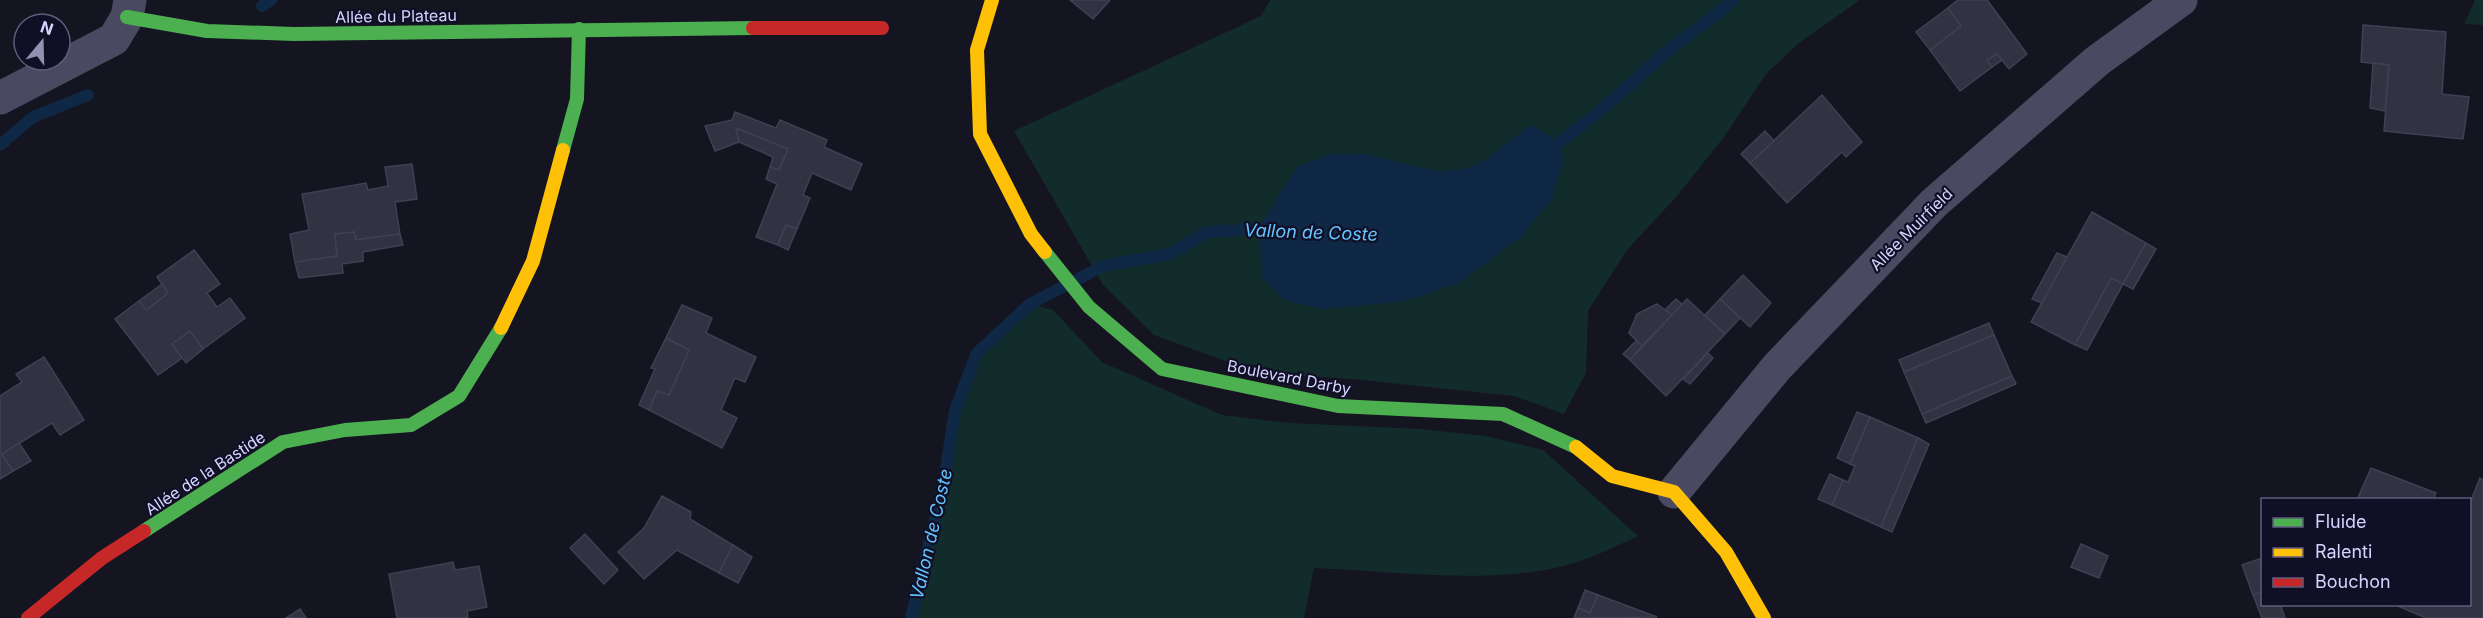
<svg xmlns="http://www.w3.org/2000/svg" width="2483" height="618" font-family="Inter,sans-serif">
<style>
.green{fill:#122c2b}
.water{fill:#0f2846}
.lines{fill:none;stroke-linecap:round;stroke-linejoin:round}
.stream{stroke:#0f2846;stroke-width:12}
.building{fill:#333243;stroke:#403f54;stroke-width:1.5}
.street{stroke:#494a61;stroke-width:33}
.fast{stroke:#4caf50;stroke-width:14}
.slow{stroke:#ffc107;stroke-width:14}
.jam{stroke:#c62828;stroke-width:14}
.labels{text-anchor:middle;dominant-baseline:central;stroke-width:4.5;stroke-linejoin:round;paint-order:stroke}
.street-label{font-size:16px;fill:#d5d4ff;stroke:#110f26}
.water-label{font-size:18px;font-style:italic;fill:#63c4fe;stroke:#110f26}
</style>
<rect width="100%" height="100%" fill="#151421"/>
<!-- green -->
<g class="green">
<path d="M1270,0H1860L1799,43L1766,74L1724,137L1677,196L1627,250L1588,311L1586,373L1564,414L1514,396L1352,379L1285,375L1222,360L1154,335L1103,285L1014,131L1261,16Z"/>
<path d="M2475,0H2483V25L2464,24Z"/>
<path d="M1030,304L1053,310L1102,362L1222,415L1289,423L1421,429L1486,436L1543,450L1638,536C1607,551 1575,566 1539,571C1465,582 1389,571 1314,568L1304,618H911L944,482L955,410L977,353Z"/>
</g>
<!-- water -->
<path class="water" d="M1530,125L1548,135L1564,157L1552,199L1522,236L1459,283L1404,301L1323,309L1284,300L1262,278L1259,227L1297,167L1330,154H1364L1440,172L1467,168L1488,159Z"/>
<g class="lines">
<!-- stream -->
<g class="stream">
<path d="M262,6L271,0"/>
<path d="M0,145L33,117L88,95"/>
<path d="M1543,153C1584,127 1621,93 1657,60C1681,38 1709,22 1733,0"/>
<path d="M911,618L944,482L955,410L977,353L1030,304L1103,266L1170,254L1207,232L1273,228"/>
</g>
</g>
<!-- building -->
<g class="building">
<path d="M1070,0H1110L1093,19Z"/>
<path d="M1958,0H1987L2027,54L2009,69L1997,54L1987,60L1992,67L1960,91L1930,50L1961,26L1948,8Z"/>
<path d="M1948,8L1961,26L1930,50L1916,32Z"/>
<path d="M2363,25L2446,32L2442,94L2469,97L2463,139L2384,131L2389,65L2361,62Z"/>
<path d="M1997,54L2002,60L1992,67L1987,60Z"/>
<path d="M2373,63L2389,65L2385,111L2370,108Z"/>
<path d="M1822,95L1862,142L1846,157L1842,152L1787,203L1750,163Z"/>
<path d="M735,112L776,128L780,120L827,140L824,147L862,164L851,190L812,173L803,195L810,198L797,229L786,225L778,245L756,237L777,184L766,179L770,167L779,170L788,149L736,128L739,142L715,151L705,126L732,120Z"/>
<path d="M736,128L788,149L779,170L770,167L773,157L739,142Z"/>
<path d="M1765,131L1774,141L1750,163L1741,154Z"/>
<path d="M412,164L417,199L395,202L400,234L356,240L354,232L335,234L337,256L295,262L290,234L309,230L302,194L366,183L368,190L388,186L385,167Z"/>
<path d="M2092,212L2146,243L2123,284L2111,278L2075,345L2031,322Z"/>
<path d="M786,225L797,229L788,250L778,245Z"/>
<path d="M354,232L356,240L400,234L403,245L363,252V261L342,264L343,273L299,278L295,262L337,256L335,234Z"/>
<path d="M2146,243L2156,249L2133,289L2123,284Z"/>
<path d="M194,250L220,284L207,293L217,307L230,298L245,318L203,349L190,331L172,344L182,358L158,375L115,319L139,301L146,310L168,293L157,277Z"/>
<path d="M2057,253L2067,257L2042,303L2032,299Z"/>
<path d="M1743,275L1771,303L1750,327L1720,299Z"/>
<path d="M2111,278L2123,284L2087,350L2075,345Z"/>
<path d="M162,284L168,293L146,310L139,301Z"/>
<path d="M1676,299L1682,304L1672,315L1665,310Z"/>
<path d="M1687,299L1725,334L1666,396L1630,360Z"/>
<path d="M1720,299L1740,318L1725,334L1705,315Z"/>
<path d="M1657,304L1672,315L1642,346L1629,333L1637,314Z"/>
<path d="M682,305L712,318L706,333L756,357L745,382L735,378L721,410L737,418L722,448L649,410L657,391L669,395L689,350L666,338Z"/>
<path d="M1989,323L1994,335L1904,372L1899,360Z"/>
<path d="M190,331L203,349L186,363L172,344Z"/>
<path d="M1994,335L2012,376L1922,414L1904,372Z"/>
<path d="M666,338L689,350L669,395L657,391L649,410L639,405L655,369L651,368Z"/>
<path d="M1636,341L1642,346L1630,360L1623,354Z"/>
<path d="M1708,353L1713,358L1690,384L1683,379Z"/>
<path d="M44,357L84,420L60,435L52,423L2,454L13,471L0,479V396L22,382L16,374Z"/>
<path d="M2012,376L2016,384L1926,423L1922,414Z"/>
<path d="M1857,412L1870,417L1850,464L1837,458Z"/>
<path d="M1870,417L1918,438L1881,527L1832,505L1843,480L1848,482L1855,466L1850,464Z"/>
<path d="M1918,438L1929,444L1892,532L1881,527Z"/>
<path d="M19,443L31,461L13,471L2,454Z"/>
<path d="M2371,468L2436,493L2433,500H2357Z"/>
<path d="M1830,474L1843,480L1832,505L1818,499Z"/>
<path d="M2480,478L2483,480V618H2426L2393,604H2470V503Z"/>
<path d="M662,496L691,512L690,519L733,545L719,573L677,550L644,579L618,552L644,528Z"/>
<path d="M585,534L618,570L604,584L570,548Z"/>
<path d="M2081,544L2108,556L2099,578L2071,567Z"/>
<path d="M733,545L752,557L738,583L719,573Z"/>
<path d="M2262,558V592L2253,595L2242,565Z"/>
<path d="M453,562L455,570L479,566L487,607L467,611L468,617L461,618H397L389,574Z"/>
<path d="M1585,590L1598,595L1590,613L1578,608Z"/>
<path d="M2262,592V604H2280L2285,618H2262L2253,595Z"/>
<path d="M1598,595L1657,617L1574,618L1578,608L1590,613Z"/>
<path d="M300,609L306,618H286Z"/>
</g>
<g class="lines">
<!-- street -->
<g class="street">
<path d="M0,98L114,39L127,17L130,0"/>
<path d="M1674,492L1777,367L1934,203L2097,61L2181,0"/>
</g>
<!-- fast -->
<g class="fast">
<path d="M127,17L207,31L294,34L753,28"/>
<path d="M563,150L577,99L579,29"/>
<path d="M1045,252L1089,307L1162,369L1338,406L1503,414L1576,447"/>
<path d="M144,531L283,442L345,430L411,425L459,396L501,328"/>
</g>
<!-- slow -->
<g class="slow">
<path d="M992,0L977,50L980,134L1031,234L1045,252"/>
<path d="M501,328L533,261L563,150"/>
<path d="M1576,447L1612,476L1674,492L1726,552L1764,618"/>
</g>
<!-- jam -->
<g class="jam">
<path d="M753,28H882"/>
<path d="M28,618L102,558L144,531"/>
</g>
</g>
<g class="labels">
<!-- street labels -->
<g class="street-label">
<text transform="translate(396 16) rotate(-1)">Allée du Plateau</text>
<text transform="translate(1911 229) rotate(-45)">Allée Muirfield</text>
<text transform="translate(1289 377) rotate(11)">Boulevard Darby</text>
<text transform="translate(205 473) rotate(-33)">Allée de la Bastide</text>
</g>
<!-- water labels -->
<g class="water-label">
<text transform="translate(1311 232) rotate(2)">Vallon de Coste</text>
<text transform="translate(931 534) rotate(-77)">Vallon de Coste</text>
</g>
</g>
<!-- legend -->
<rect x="2261" y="498" width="210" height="108" fill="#110f26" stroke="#5f5e7d" stroke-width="1.5"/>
<rect x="2273" y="518" width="30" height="9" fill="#4caf50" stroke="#5f5e7d" stroke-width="1.5"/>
<text x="2315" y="528" font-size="18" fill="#d5d4ff">Fluide</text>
<rect x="2273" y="548" width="30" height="9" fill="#ffc107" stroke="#5f5e7d" stroke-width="1.5"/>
<text x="2315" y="558" font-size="18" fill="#d5d4ff">Ralenti</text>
<rect x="2273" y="578" width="30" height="9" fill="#c62828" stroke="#5f5e7d" stroke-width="1.5"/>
<text x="2315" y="588" font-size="18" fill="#d5d4ff">Bouchon</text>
<!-- north arrow -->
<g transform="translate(42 42) rotate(19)"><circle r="28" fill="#110f26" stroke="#5f5e7d" stroke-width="1.5"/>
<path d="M0-4.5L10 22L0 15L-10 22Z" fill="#9291b1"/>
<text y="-9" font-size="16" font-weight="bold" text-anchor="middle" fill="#d5d4ff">N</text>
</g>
</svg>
